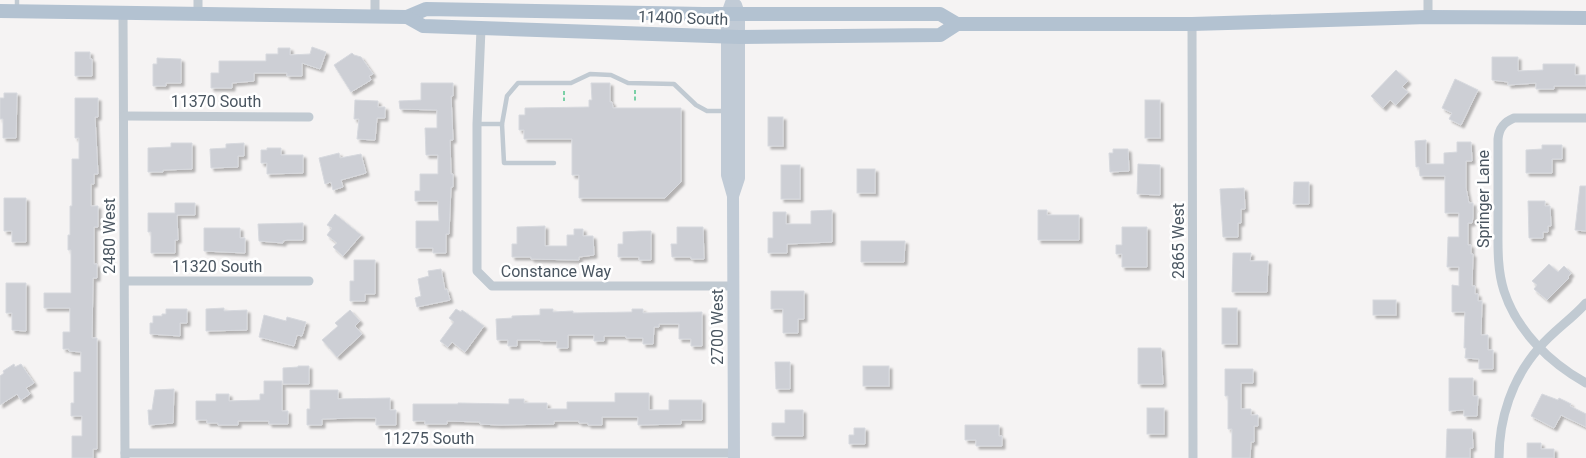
<svg xmlns="http://www.w3.org/2000/svg" width="1586" height="458" font-family="Roboto,sans-serif">
<style>
.building{fill:#cdcfd5;stroke:#d7d9de;filter:url(#shadow)}
.lines{fill:none;stroke-linecap:round;stroke-linejoin:round}
.path{stroke:#7ad0a6;stroke-width:2;stroke-dasharray:4 2.5;stroke-linecap:butt}
.service{stroke:#c1cad2;stroke-width:4.5}
.minor{stroke:#c1cad2;stroke-width:9}
.secondary{stroke:#c1cbd6;stroke-width:12}
.primary{stroke:#b3c2d1;stroke-width:14}
.labels{text-anchor:middle;dominant-baseline:central;stroke-width:5;stroke-linejoin:round;paint-order:stroke}
.street-label{font-size:16px;fill:#4a5661;stroke:#fff}
</style>
<defs>
<filter id="shadow"><feDropShadow dx="3" dy="3" stdDeviation="1" flood-color="#0004"/></filter>
</defs>
<rect width="100%" height="100%" fill="#f5f3f3"/>
<!-- building -->
<g class="building">
<path d="M312,47L326,52L320,69L302,63V76H287V73H254V81L232,83V88H211V73H219V61H266V54H278V48H290V55L310,54Z"/>
<path d="M75,52H90V59H92V76H75Z"/>
<path d="M352,53L354,55L361,57L373,74L369,76L371,80L351,92L334,65Z"/>
<path d="M1492,57H1518V71L1543,70V64H1575V75H1586V86H1554V89H1536V83L1508,85V82L1492,80Z"/>
<path d="M157,58L181,59V83H166V86H153V64H157Z"/>
<path d="M1396,70L1408,81L1402,87L1408,92L1396,105L1390,100L1383,108L1371,96Z"/>
<path d="M1455,79L1478,90L1461,125L1449,119L1452,113L1442,108Z"/>
<path d="M421,83H453V96H451L453,140H450L451,174H453V187H451L449,234H446V253H433V248H416V221H439L438,201H415V191H420V174H438V155H426L425,128H437V110L400,109L399,101L421,100Z"/>
<path d="M591,83H610V102H612L613,108H681V182L665,198H579V175H572V139H524V130H519V115H525V108L589,107V100H592Z"/>
<path d="M4,93H17L16,138H3V119H0V98H4Z"/>
<path d="M75,98H98V117H95L98,174H94V184H91V206H98V227H94V264H97V278H93L92,338H97V449H93V458H72V436H82V416H71V403H74V372H81V352L69,351V349H63V332H70V308H44V293H71V250H68V235H70V206H72V159H79V138H75Z"/>
<path d="M355,100L378,101V107H385V118H377L375,140L357,139L359,119H354Z"/>
<rect x="1145" y="100" width="15" height="38"/>
<rect x="768" y="117" width="15" height="29"/>
<path d="M1426,140V164H1444V153L1457,152V142H1471L1472,161H1466V188L1469,203H1473V217L1472,223H1468V245H1471V254H1473L1472,286H1475V294H1478V301H1482L1481,335H1488V350H1493V369H1479V359L1465,358L1466,348H1464L1465,312H1452V285L1459,286V267H1447L1448,237H1459V213H1445V176H1420L1419,167H1416L1415,141Z"/>
<path d="M171,143H192V169L163,170V172H148V148L171,147Z"/>
<path d="M244,143V156H238V167L211,168L210,149L226,148V144Z"/>
<path d="M1542,145H1562V159H1552V173H1526V150L1542,149Z"/>
<path d="M267,148H281V155H303V173L267,174V163H261V150H267Z"/>
<path d="M1113,149H1128L1129,171L1110,172L1109,153H1113Z"/>
<path d="M339,153L340,158L361,154L366,173L341,180L343,187L333,190L331,182L325,184L319,158Z"/>
<path d="M1138,164L1160,165V195L1137,194Z"/>
<rect x="781" y="165" width="19" height="34"/>
<rect x="857" y="169" width="18" height="24"/>
<path d="M1294,182H1309V204H1293Z"/>
<path d="M1580,186H1586V231L1575,230Z"/>
<path d="M1244,188L1245,209H1241V223H1238V237H1223L1220,189Z"/>
<path d="M4,198H26V242H12V231H4Z"/>
<path d="M1528,201H1545V206H1550L1551,226H1548V232H1543V238H1529Z"/>
<path d="M175,203H195V215H177L178,240H175V253H151V232H148V213H175Z"/>
<path d="M832,210V242L787,244V253H768V238H773V212H786V224H811V211Z"/>
<path d="M1038,210H1047V215H1079V240H1038Z"/>
<path d="M335,214L361,235L343,256L333,247L337,243L327,235L332,228L327,225Z"/>
<path d="M303,223V240H287L283,241V243L259,241L258,224Z"/>
<path d="M545,226V246H567V235H574V229H583V236H593L594,255L579,257V260L531,259V257H512V244H517V227Z"/>
<path d="M677,227H703L704,259H691V257H672L671,244H677Z"/>
<path d="M1122,227H1147V267H1122V254H1116V245H1122Z"/>
<path d="M204,228H240V238H245V253L204,251Z"/>
<path d="M641,231H651V260H639V257H618V244H623V232Z"/>
<path d="M861,241H905L904,262H861Z"/>
<path d="M1233,253H1251L1250,261H1268L1267,292H1232Z"/>
<path d="M354,260H375V294H365V301H350V281H354Z"/>
<path d="M1549,264L1558,272L1564,266L1571,273L1568,277L1569,278L1547,300L1534,289L1537,285L1532,281Z"/>
<path d="M441,269L445,290L447,289L450,300L417,307L415,298L421,296L418,279L429,276L428,271Z"/>
<path d="M6,283H26V331L12,330V313H6Z"/>
<path d="M771,291H804V319H798V333H783V309H771Z"/>
<rect x="1373" y="300" width="23" height="15"/>
<path d="M224,308V311L247,310V330L206,331V309Z"/>
<rect x="1222" y="308" width="15" height="36"/>
<path d="M166,309H187V323H180V336L150,334V323H153V316H162V314H166Z"/>
<path d="M456,309L461,312L462,310L484,326L465,352L452,342L448,347L440,341L454,322L449,318Z"/>
<path d="M540,309H553V312L573,311V313L632,312V309H643V313L702,312V346H691V339H679V324H659V327H654L653,344H643V338H626V336H604V341H594V335H568V348H557V341H540V340H517V346H508V340H497L496,319L512,318V316L540,315Z"/>
<path d="M350,310L360,321L355,326L362,334L337,357L322,340L338,326L335,323Z"/>
<path d="M264,315L286,321L287,317L306,322L302,336L297,335L294,346L259,337Z"/>
<path d="M1138,348H1161L1163,384H1138Z"/>
<path d="M775,362H790V389H776Z"/>
<path d="M14,364L15,367L21,364L34,383L26,388L30,394L21,400L17,394L0,405V376L4,373L3,371Z"/>
<path d="M298,366H309V384H283V368L298,367Z"/>
<rect x="863" y="366" width="26" height="20"/>
<path d="M1225,369H1253V383H1241V409H1251V415H1258V426H1254V442H1251L1250,458H1232V429H1228V396H1225Z"/>
<path d="M1449,378H1473V396H1478L1477,416H1464V410L1449,411Z"/>
<path d="M264,381H282V411H288V424H269V421H238V425H218V423H207V420H196V401H216V394H229V401L260,400V394H264Z"/>
<path d="M174,389L173,423L149,425L148,410H152L155,390Z"/>
<path d="M310,390H338V399L390,398V410H396V425H376V418H352L322,419V425H307V409H310Z"/>
<path d="M615,393H649V410H669V400H702V420H681V424L638,425V417H602V425H588V423H579V421H554V424L499,425L480,424V422L447,421V424H425V421H413V404H458V403L509,404V399H524V403H547V409H567V402H615Z"/>
<path d="M1542,394L1558,400L1559,398L1571,404L1570,406L1586,414V427L1561,415L1554,428L1531,416Z"/>
<rect x="1147" y="408" width="17" height="26"/>
<path d="M785,410H803V436H772V423H785Z"/>
<path d="M965,425H999V436H1002V446H976V440H965Z"/>
<path d="M854,428H865V444H849V435H854Z"/>
<path d="M1447,429H1472L1473,448H1470V458H1446Z"/>
<path d="M1527,443H1541V449H1554V458H1527Z"/>
</g>
<g class="lines">
<!-- path -->
<g class="path">
<path d="M635,90V101"/>
<path d="M564,91V101"/>
</g>
<!-- service -->
<g class="service">
<path d="M17,0V10"/>
<path d="M477,124H502L507,96L518,83H571L590,74L611,75L628,83L674,84L696,105L707,111H726"/>
<path d="M502,124L504,163H554"/>
</g>
<!-- minor -->
<g class="minor">
<path d="M198,0V14"/>
<path d="M1428,0V17"/>
<path d="M123,13L125,458"/>
<path d="M375,16V0"/>
<path d="M1192,24L1193,458"/>
<path d="M481,29L477,124V271L492,286H733"/>
<path d="M124,116L309,117"/>
<path d="M1586,118H1514C1504,122 1499,128 1498,139C1498,167 1498,195 1498,223C1498,246 1497,269 1504,291C1517,331 1550,363 1586,383"/>
<path d="M125,281H309"/>
<path d="M125,453H734"/>
<path d="M1499,458C1499,419 1512,378 1539,348C1553,331 1572,319 1586,303"/>
</g>
<!-- secondary -->
<g class="secondary">
<path d="M732,0L727,14V175L733,196L734,458"/>
<path d="M733,196L739,178V14L736,5"/>
</g>
<!-- primary -->
<g class="primary">
<path d="M0,11L407,17L426,9L703,14H940L957,24"/>
<path d="M407,17L423,26L739,37L940,35L957,24H1192L1428,17L1586,18"/>
</g>
</g>
<g class="labels">
<!-- street labels -->
<g class="street-label">
<text transform="translate(683 18) rotate(2)">11400 South</text>
<text x="216" y="101">11370 South</text>
<text transform="translate(1483 199) rotate(-90)">Springer Lane</text>
<text transform="translate(109 236) rotate(-90)">2480 West</text>
<text transform="translate(1178 241) rotate(-90)">2865 West</text>
<text x="217" y="266">11320 South</text>
<text x="556" y="271">Constance Way</text>
<text transform="translate(717 327) rotate(-90)">2700 West</text>
<text x="429" y="438">11275 South</text>
</g>
</g>
</svg>
